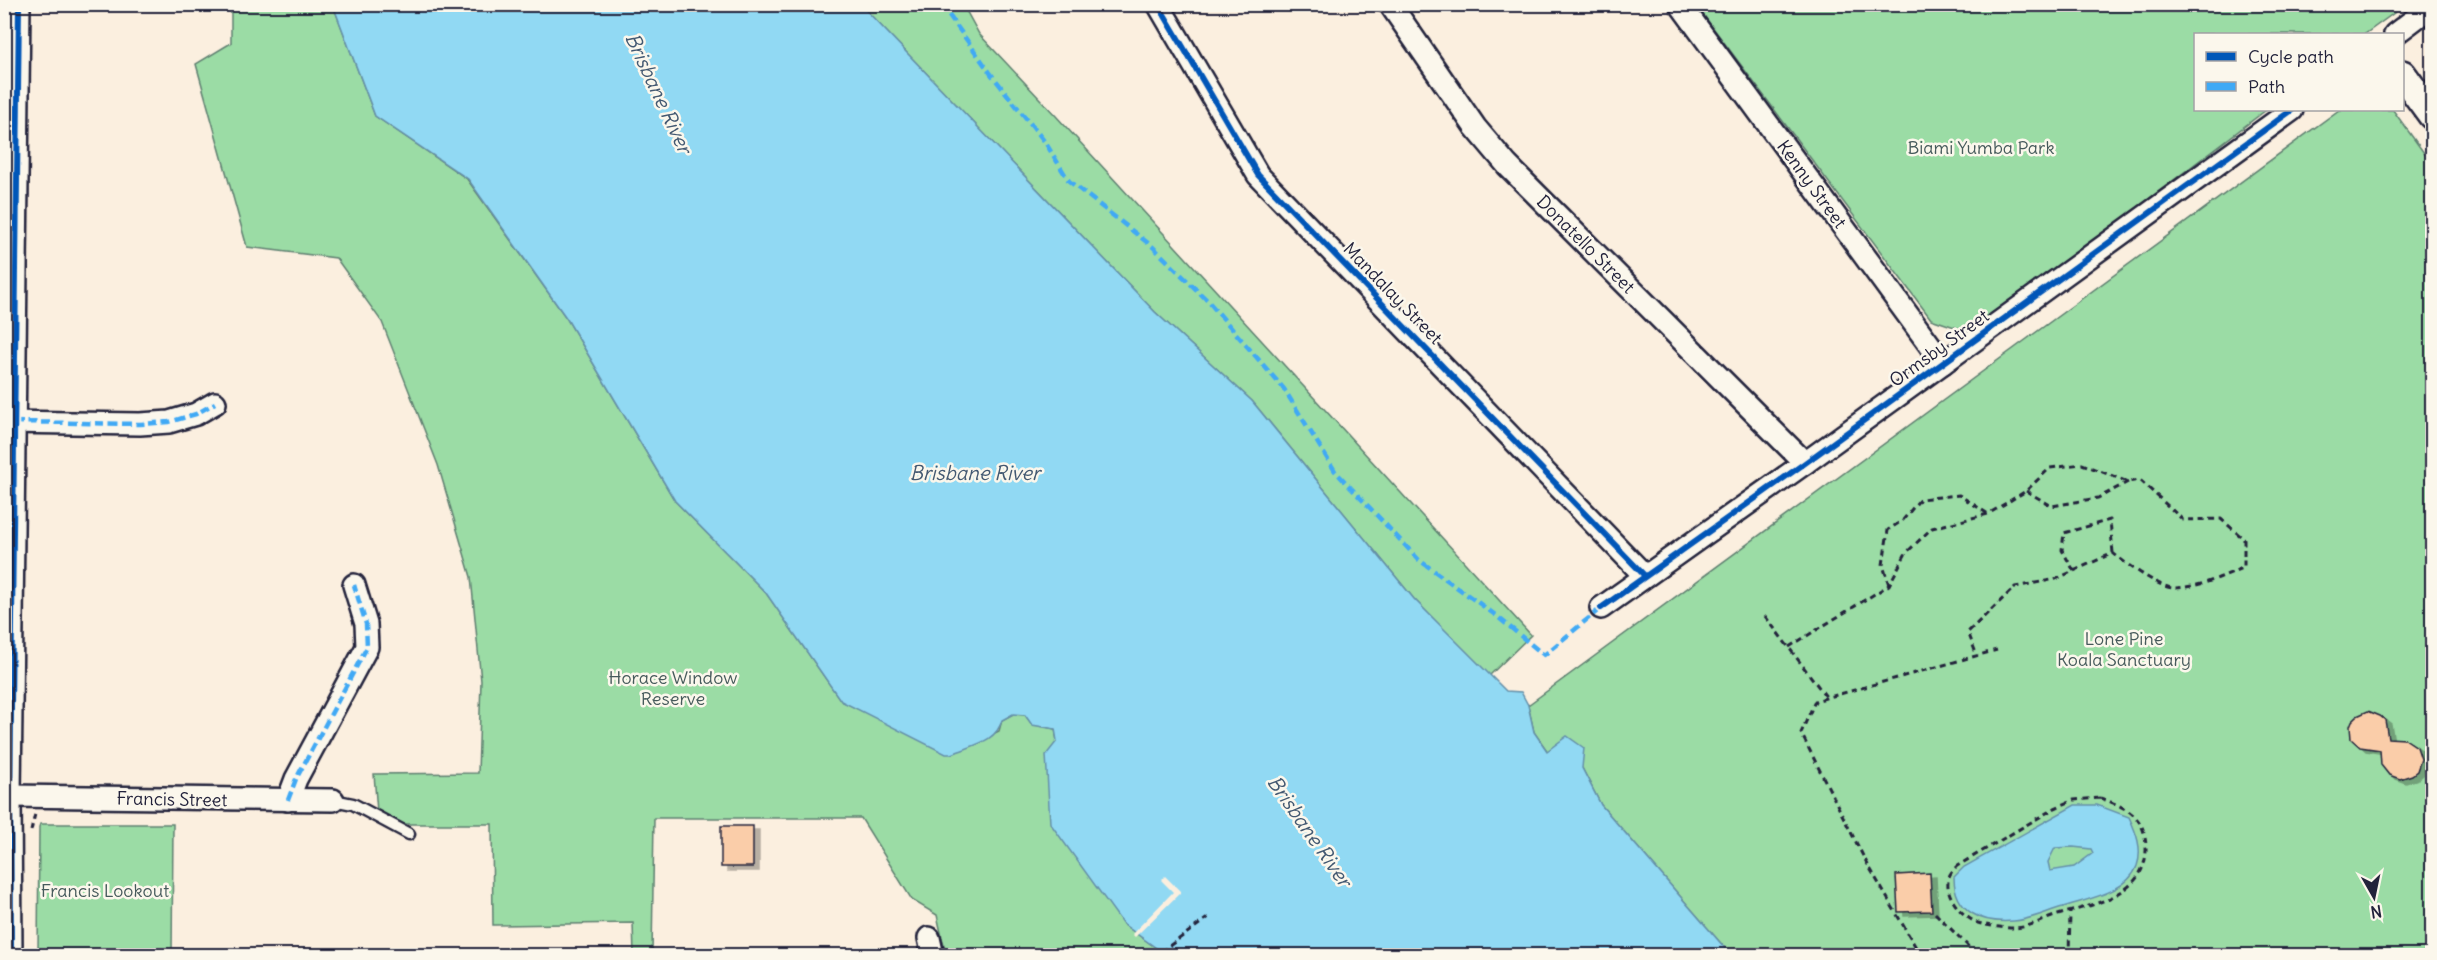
<svg xmlns="http://www.w3.org/2000/svg" width="2437" height="960" font-family="Delius,sans-serif">
<style>
.green{fill:#9bdca5;stroke:#5e7f70;stroke-width:1.5}
.water{fill:#91d9f3;stroke:#6590a9;stroke-width:1.5;fill-rule:evenodd}
.pier{fill:#fbefdf}
.building{fill:#facda9;stroke:#22223b;stroke-width:1.5;filter:url(#shadow)}
.lines{fill:none;stroke-linecap:round;stroke-linejoin:round}
.service-casing{stroke:#22223b;stroke-width:15}
.minor-casing{stroke:#22223b;stroke-width:26}
.tertiary-casing{stroke:#22223b;stroke-width:32}
.path{stroke:#22223b;stroke-width:3;stroke-dasharray:6 4.5;stroke-linecap:butt}
.service{stroke:#fbf7ec;stroke-width:10}
.minor{stroke:#fbf7ec;stroke-width:21}
.tertiary{stroke:#fbf7ec;stroke-width:27}
.quiet{stroke:#3fa9f5;stroke-width:4.5;stroke-dasharray:9 4.5;stroke-linecap:butt}
.cycleway-casing{stroke:#fbf7ec;stroke-width:10}
.cycleway{stroke:#0057b8;stroke-width:6}
.labels{text-anchor:middle;dominant-baseline:central;stroke-width:5;stroke-linejoin:round;paint-order:stroke}
.park-label{font-size:18px;fill:#465a5b;stroke:#fbf7ec}
.street-label{font-size:18px;fill:#22223b;stroke:#fbf7ec}
.water-label{font-size:20px;font-style:italic;fill:#435972;stroke:#fbf7ec}
</style>
<defs>
<filter id="shadow"><feDropShadow dx="6" dy="4" stdDeviation="0" flood-color="#0004"/></filter>
</defs>
<rect width="100%" height="100%" fill="#fbefdf"/>
<filter id="ink" filterUnits="userSpaceOnUse"><feTurbulence type="fractalNoise" baseFrequency=".0167" numOctaves="2"/><feDisplacementMap in="SourceGraphic" scale="12" xChannelSelector="R" yChannelSelector="G"/><feConvolveMatrix kernelMatrix="1 2 1 2 8 2 1 2 1" color-interpolation-filters="sRGB"/></filter>
<g filter="url(#ink)">
<!-- green -->
<g class="green">
<path d="M231,5H333L375,116L467,179L567,319L675,501L766,593L841,701L952,754L999,731L1002,720L1013,714L1025,715L1032,724L1055,729L1057,741L1123,924L1166,955H946L937,915L912,900L861,818H654L652,955H634L633,923L493,925L492,824H378L374,774L478,773L481,681L471,577L438,465L382,322L336,258L247,247L196,64L231,43Z"/>
<path d="M861,5H963L979,34L1056,116L1531,635L1489,676L1414,599L1252,401L1155,312Z"/>
<path d="M1696,5H2405L2365,34H2196V110H2266L1972,333L1931,319Z"/>
<path d="M2339,110H2393L2432,164V955H1731L1601,805L1582,768L1548,752L1534,732L1528,705Z"/>
<path d="M40,824H173L172,955H38L39,827Z"/>
</g>
<!-- water -->
<g class="water">
<path d="M333,5H861L1155,312L1252,401L1414,599L1506,691L1521,692L1528,705L1534,732L1547,751L1567,736L1584,748L1582,768L1601,805L1731,955H1166L1123,924L1050,823L1046,755L1057,741L1055,729L1032,725L1025,715L1013,714L1002,720C996,743 972,745 952,754H946L841,701L766,593L675,501L567,319L468,179L375,116Z"/>
<path d="M2075,805H2097L2129,817C2136,832 2143,849 2137,866C2127,893 2087,899 2063,907C2048,911 2030,920 2014,921C1982,924 1954,912 1954,877L1964,867ZM2073,847L2091,849L2093,853L2074,867L2050,871L2048,862L2055,848Z"/>
</g>
<!-- pier -->
<path class="pier" d="M1165,876L1181,892L1135,937L1132,934L1173,892L1161,880Z"/>
<!-- building -->
<g class="building">
<path d="M2368,711L2380,716L2385,720L2388,738L2405,739L2417,747L2421,759L2417,771L2412,775L2400,779L2389,775L2381,765L2380,750L2360,747L2351,739L2350,726L2352,721L2357,716Z"/>
<rect x="721" y="826" width="32" height="41"/>
<path d="M1930,873L1932,911L1898,912L1896,875Z"/>
</g>
<g class="lines">
<!-- service casing -->
<g class="service-casing">
<path id="service" d="M333,800L353,804L409,834"/>
</g>
<!-- minor casing -->
<g class="minor-casing">
<g id="minor">
<path d="M1158,4L1258,175L1644,575"/>
<path d="M1390,4L1475,127L1507,165L1805,463"/>
<path d="M1680,4L1943,363"/>
<path d="M2395,34L2432,6"/>
<path d="M4,422L140,424L169,422L196,414L215,403"/>
<path d="M1601,608L1805,463L2292,110"/>
<path d="M10,796L333,800"/>
<path d="M288,800L296,779L367,647L366,624L354,585"/>
<path d="M929,938L933,956"/>
<path d="M11,956L10,796L19,4"/>
</g>
</g>
<!-- tertiary casing -->
<g class="tertiary-casing">
<path id="tertiary" d="M2402,74L2432,115"/>
</g>
<!-- path -->
<g class="path">
<path d="M2026,491L2052,506L2098,498L2128,482"/>
<path d="M2074,571L2062,550L2064,533L2110,520L2113,553"/>
<path d="M1889,585L1883,565L1888,530L1903,520L1920,499L1959,495L1988,514"/>
<path d="M1765,616L1827,698"/>
<path d="M1789,647L1889,585L1906,553L1932,528L1988,514L2026,491L2050,468L2082,464L2128,482L2140,480L2183,520L2221,519L2244,539V567C2222,577 2198,588 2173,588C2160,588 2123,562 2113,553L2056,579L2015,587L1968,632L1977,656"/>
<path d="M2100,798C2126,807 2145,816 2146,846C2148,895 2094,904 2058,915C2044,919 2028,928 2014,928C2004,928 1987,926 1978,923C1962,917 1943,895 1949,877C1950,873 1954,869 1957,866L2055,808L2074,800Z"/>
<path d="M31,831L35,814"/>
<path d="M1935,913L1967,945L1974,956"/>
<path d="M1161,952L1209,917"/>
<path d="M1921,956L1864,858L1801,733L1815,701L1997,650"/>
<path d="M2069,956L2070,912"/>
</g>
<!-- service -->
<use href="#service" class="service"/>
<!-- minor -->
<use href="#minor" class="minor"/>
<!-- tertiary -->
<use href="#tertiary" class="tertiary"/>
<!-- quiet -->
<g class="quiet">
<path d="M941,4L991,74L1045,142L1069,181L1153,247L1208,301L1284,389L1335,471L1419,560L1494,614L1544,655L1601,608"/>
<path d="M14,422L140,424L169,422L196,414L215,403"/>
<path d="M288,800L296,779L367,647L366,624L354,585"/>
</g>
<!-- cycleway casing -->
<g class="cycleway-casing">
<g id="cycleway">
<path d="M1158,4L1258,175L1644,575"/>
<path d="M1601,608L1805,463L2292,110"/>
<path d="M11,956L10,796L19,4"/>
</g>
</g>
<!-- cycleway -->
<use href="#cycleway" class="cycleway"/>
</g>
</g>
<g class="labels">
<!-- park labels -->
<g class="park-label">
<text x="1981" y="147">Biami Yumba Park</text>
<text x="2124" y="638">Lone Pine<tspan x="2124" dy="21">Koala Sanctuary</tspan></text>
<text x="673" y="677">Horace Window<tspan x="673" dy="21">Reserve</tspan></text>
<text x="105" y="890">Francis Lookout</text>
</g>
<!-- street labels -->
<g class="street-label">
<text transform="translate(1812 184) rotate(54)">Kenny Street</text>
<text transform="translate(1586 244) rotate(45)">Donatello Street</text>
<text transform="translate(1393 293) rotate(46)">Mandalay Street</text>
<text transform="translate(1939 348) rotate(-36)">Ormsby Street</text>
<text transform="translate(172 799) rotate(1)">Francis Street</text>
</g>
<!-- water labels -->
<g class="water-label">
<text transform="translate(659 93) rotate(65)">Brisbane River</text>
<text x="975" y="472">Brisbane River</text>
<text transform="translate(1310 831) rotate(55)">Brisbane River</text>
</g>
</g>
<!-- margin -->
<rect width="2437" height="960" fill="none" stroke="#fbf7ec" stroke-width="24"/>
<rect x="12" y="12" width="2413" height="936" fill="none" stroke="#22223b" stroke-width="2" filter="url(#ink)"/>
<!-- legend -->
<rect x="2194" y="33" width="210" height="78" fill="#fbf7ec" stroke="#a4a2a5" stroke-width="1.5"/>
<rect x="2206" y="52" width="30" height="9" fill="#0057b8" stroke="#a4a2a5" stroke-width="1.5"/>
<text x="2248" y="63" font-size="18" fill="#22223b">Cycle path</text>
<rect x="2206" y="82" width="30" height="9" fill="#3fa9f5" stroke="#a4a2a5" stroke-width="1.5"/>
<text x="2248" y="93" font-size="18" fill="#22223b">Path</text>
<!-- north arrow -->
<g transform="translate(2374 897) rotate(171)" stroke="#fbf7ec" stroke-width="4.5" paint-order="stroke">
<path d="M0-4.5L10 22L0 15L-10 22Z" fill="#22223b"/>
<text y="-9" font-size="16" font-weight="bold" text-anchor="middle" fill="#22223b">N</text>
</g>
</svg>
